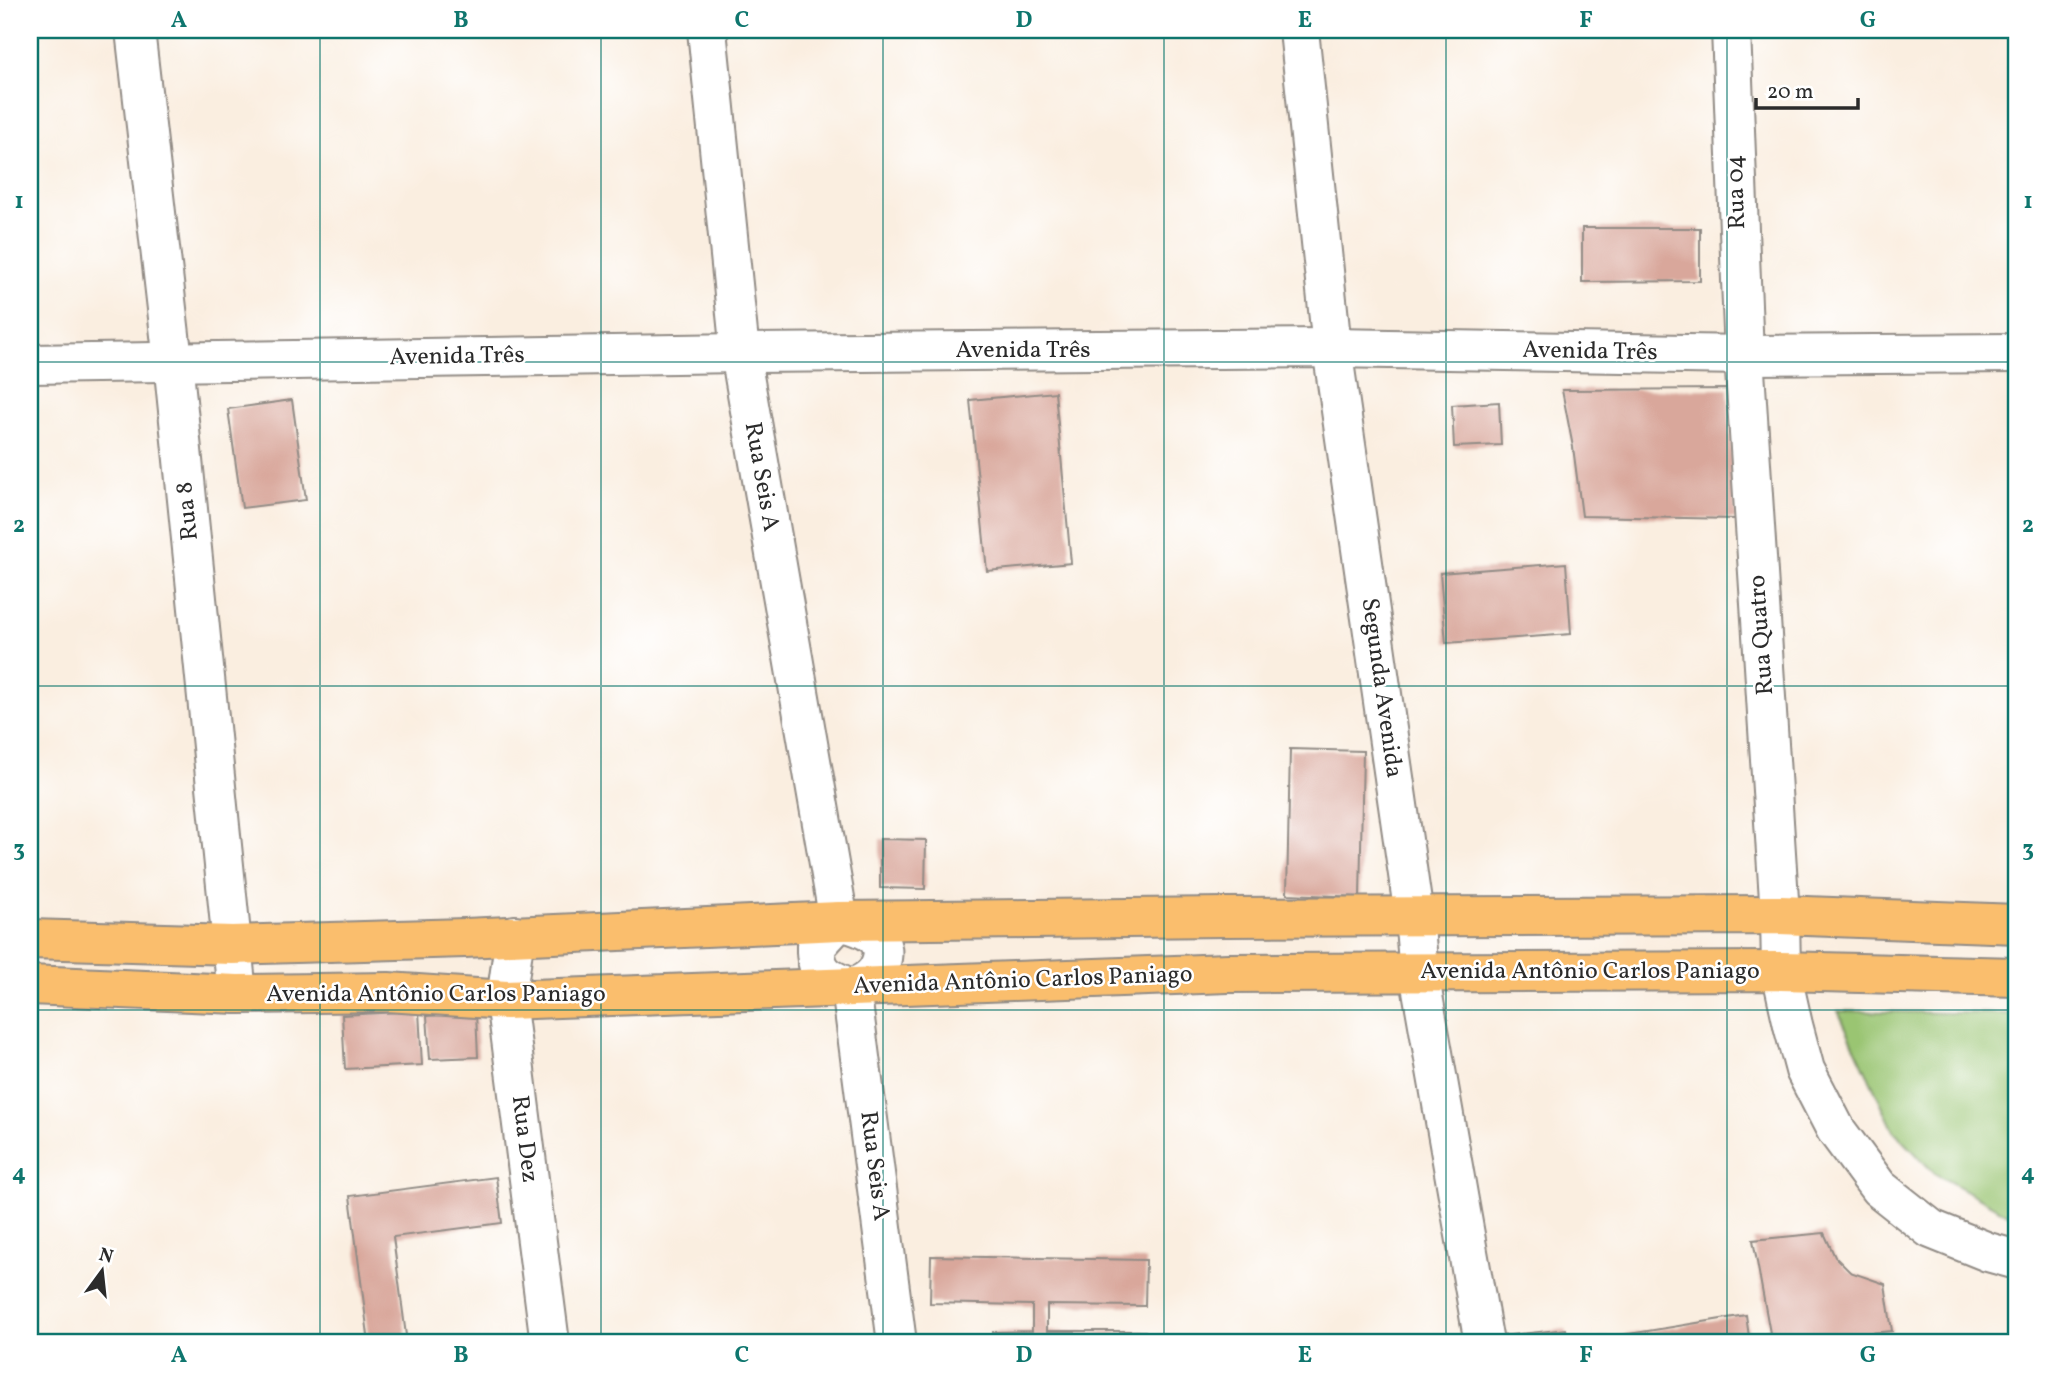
<svg xmlns="http://www.w3.org/2000/svg" width="2047" height="1373" font-family="Vollkorn,serif">
<style>
.green{fill:#9ac572;stroke:#62784e;stroke-width:2}
.building{fill:#d9a79b}
.lines{fill:none;stroke-linecap:round;stroke-linejoin:round}
.minor-casing{stroke:#928c86;stroke-width:42}
.major-casing{stroke:#928c86;stroke-width:42}
.minor{stroke:#fff;stroke-width:38}
.major{stroke:#fabe6d;stroke-width:38}
.grid{fill:none;stroke:#0f766e;stroke-width:2;stroke-opacity:0.55}
.labels{text-anchor:middle;dominant-baseline:central;stroke-width:5;stroke-linejoin:round;paint-order:stroke}
.street-label{font-size:24px;fill:#2b2b2b;stroke:#fff}
.neatline{fill:none;stroke:#0f766e;stroke-width:2.5}
.grid-label{font-size:23px;text-anchor:middle;font-weight:bold;fill:#0f766e}
</style>
<rect width="100%" height="100%" fill="#fff"/>
<filter id="ink" filterUnits="userSpaceOnUse"><feTurbulence type="fractalNoise" baseFrequency=".0143" numOctaves="2"/><feDisplacementMap in="SourceGraphic" scale="14" xChannelSelector="R" yChannelSelector="G"/><feConvolveMatrix kernelMatrix="1 2 1 2 8 2 1 2 1" color-interpolation-filters="sRGB"/></filter>
<filter id="wash" filterUnits="userSpaceOnUse"><feTurbulence type="fractalNoise" baseFrequency=".00686" numOctaves="4" result="noise"/><feDisplacementMap in="SourceGraphic" scale="28" xChannelSelector="R" yChannelSelector="G"/><feGaussianBlur stdDeviation="1.57" result="paint"/><feColorMatrix in="noise" values="0 0 0 0 0 0 0 0 0 0 0 0 0 0 0 0 0 1.4 0 .05"/><feComposite in="paint" operator="in"/></filter>
<g filter="url(#wash)">
<rect width="100%" height="100%" fill="#faeee0"/>
<!-- green -->
<path class="green" d="M1838,1011L2017,1014V1219L1934,1173L1894,1131Z"/>
<g id="blocks">
<!-- building -->
<g class="building">
<path d="M1582,228H1700V281L1582,282Z"/>
<path d="M1728,389L1736,519L1582,516L1573,447L1562,390Z"/>
<path d="M1055,392L1071,563L987,571L970,400Z"/>
<path d="M292,400L306,500L242,508L228,409Z"/>
<path d="M1499,402L1501,445L1454,447L1452,405Z"/>
<path d="M1566,563L1571,634L1446,643L1440,573Z"/>
<path d="M1290,749L1363,751L1360,897L1287,894Z"/>
<path d="M880,839L926,840L925,889L880,888Z"/>
<path d="M419,1011L422,1065L345,1069L342,1015Z"/>
<path d="M476,1013L478,1057L430,1059L427,1016Z"/>
<path d="M496,1177L502,1223L393,1237L407,1343H369L350,1196Z"/>
<path d="M1824,1233L1835,1257L1850,1272L1885,1284L1892,1331L1829,1337L1830,1343H1580V1342L1746,1315L1749,1337L1770,1333L1753,1240Z"/>
<path d="M931,1256L1146,1260L1145,1306L1047,1305V1331H1145V1343H993V1332L1032,1331V1305L930,1303Z"/>
<path d="M1566,1329L1569,1343H1503L1502,1336Z"/>
</g>
</g>
</g>
<g filter="url(#ink)">
<use href="#blocks" fill-opacity="0" stroke="#928c86" stroke-width="2"/>
<g class="lines">
<!-- minor casing -->
<g class="minor-casing">
<g id="minor">
<path d="M135,30L173,361L237,994"/>
<path d="M707,30L740,353L839,921"/>
<path d="M1299,30L1332,348L1414,916L1419,973L1484,1343"/>
<path d="M1731,30L1744,355L1780,915L1781,971L1793,1025L1805,1070L1836,1130L1879,1188L1931,1229L1988,1252L2017,1260"/>
<path d="M30,364L740,353L1332,348L1744,355L2017,353"/>
<path d="M839,921C851,924 866,927 876,937C889,950 881,972 866,981C862,984 856,986 851,988C827,978 815,974 816,946Z"/>
<path d="M515,935L506,1000L550,1343"/>
<path d="M851,988L897,1343"/>
</g>
</g>
<!-- major casing -->
<g class="major-casing">
<g id="major">
<path d="M30,939L232,945L465,938L839,921L1225,917L1780,915L2017,924"/>
<path d="M30,985L237,994L388,992L506,1000L1228,973L1781,971L2017,977"/>
</g>
</g>
<!-- minor -->
<use href="#minor" class="minor"/>
<!-- major -->
<use href="#major" class="major"/>
</g>
</g>
<!-- grid -->
<path class="grid" d="M320,30V1343M601,30V1343M883,30V1343M1164,30V1343M1446,30V1343M1727,30V1343M30,362H2017M30,686H2017M30,1010H2017"/>
<g class="labels">
<!-- street labels -->
<g class="street-label">
<text transform="translate(1737 192) rotate(-92)">Rua 04</text>
<text x="1023" y="351">Avenida Três</text>
<text transform="translate(1590 352) rotate(1)">Avenida Três</text>
<text transform="translate(457 357) rotate(-1)">Avenida Três</text>
<text transform="translate(761 477) rotate(80)">Rua Seis A</text>
<text transform="translate(188 511) rotate(-96)">Rua 8</text>
<text transform="translate(1762 635) rotate(-94)">Rua Quatro</text>
<text transform="translate(1381 688) rotate(82)">Segunda Avenida</text>
<text x="1590" y="972">Avenida Antônio Carlos Paniago</text>
<text transform="translate(1023 981) rotate(-2)">Avenida Antônio Carlos Paniago</text>
<text x="436" y="995">Avenida Antônio Carlos Paniago</text>
<text transform="translate(524 1139) rotate(83)">Rua Dez</text>
<text transform="translate(874 1166) rotate(83)">Rua Seis A</text>
</g>
</g>
<!-- margin -->
<rect width="2047" height="1373" fill="none" stroke="#fff" stroke-width="77"/>
<!-- north arrow -->
<g transform="translate(102 1271) rotate(15)" stroke="#ffffff" stroke-width="5" paint-order="stroke">
<path d="M0-5L12 26L0 18L-12 26Z" fill="#2b2b2b"/>
<text y="-10" font-size="19" font-weight="bold" text-anchor="middle" fill="#2b2b2b">N</text>
</g>
<!-- scale -->
<path d="M1756 98v10h102v-10" fill="none" stroke="#2b2b2b" stroke-width="3.5"/>
<text x="1767" y="98" font-size="21" fill="#2b2b2b" stroke="#ffffff" stroke-width="5" paint-order="stroke">20 m</text>
<rect x="38" y="38" width="1970" height="1296" class="neatline"/>
<g class="grid-label">
<text x="179" y="27">A</text>
<text x="461" y="27">B</text>
<text x="742" y="27">C</text>
<text x="1024" y="27">D</text>
<text x="1305" y="27">E</text>
<text x="1586" y="27">F</text>
<text x="1868" y="27">G</text>
<text x="19" y="208">1</text>
<text x="2028" y="208">1</text>
<text x="19" y="532">2</text>
<text x="2028" y="532">2</text>
<text x="19" y="856">3</text>
<text x="2028" y="856">3</text>
<text x="19" y="1180">4</text>
<text x="2028" y="1180">4</text>
<text x="179" y="1362">A</text>
<text x="461" y="1362">B</text>
<text x="742" y="1362">C</text>
<text x="1024" y="1362">D</text>
<text x="1305" y="1362">E</text>
<text x="1586" y="1362">F</text>
<text x="1868" y="1362">G</text>
</g>
</svg>
